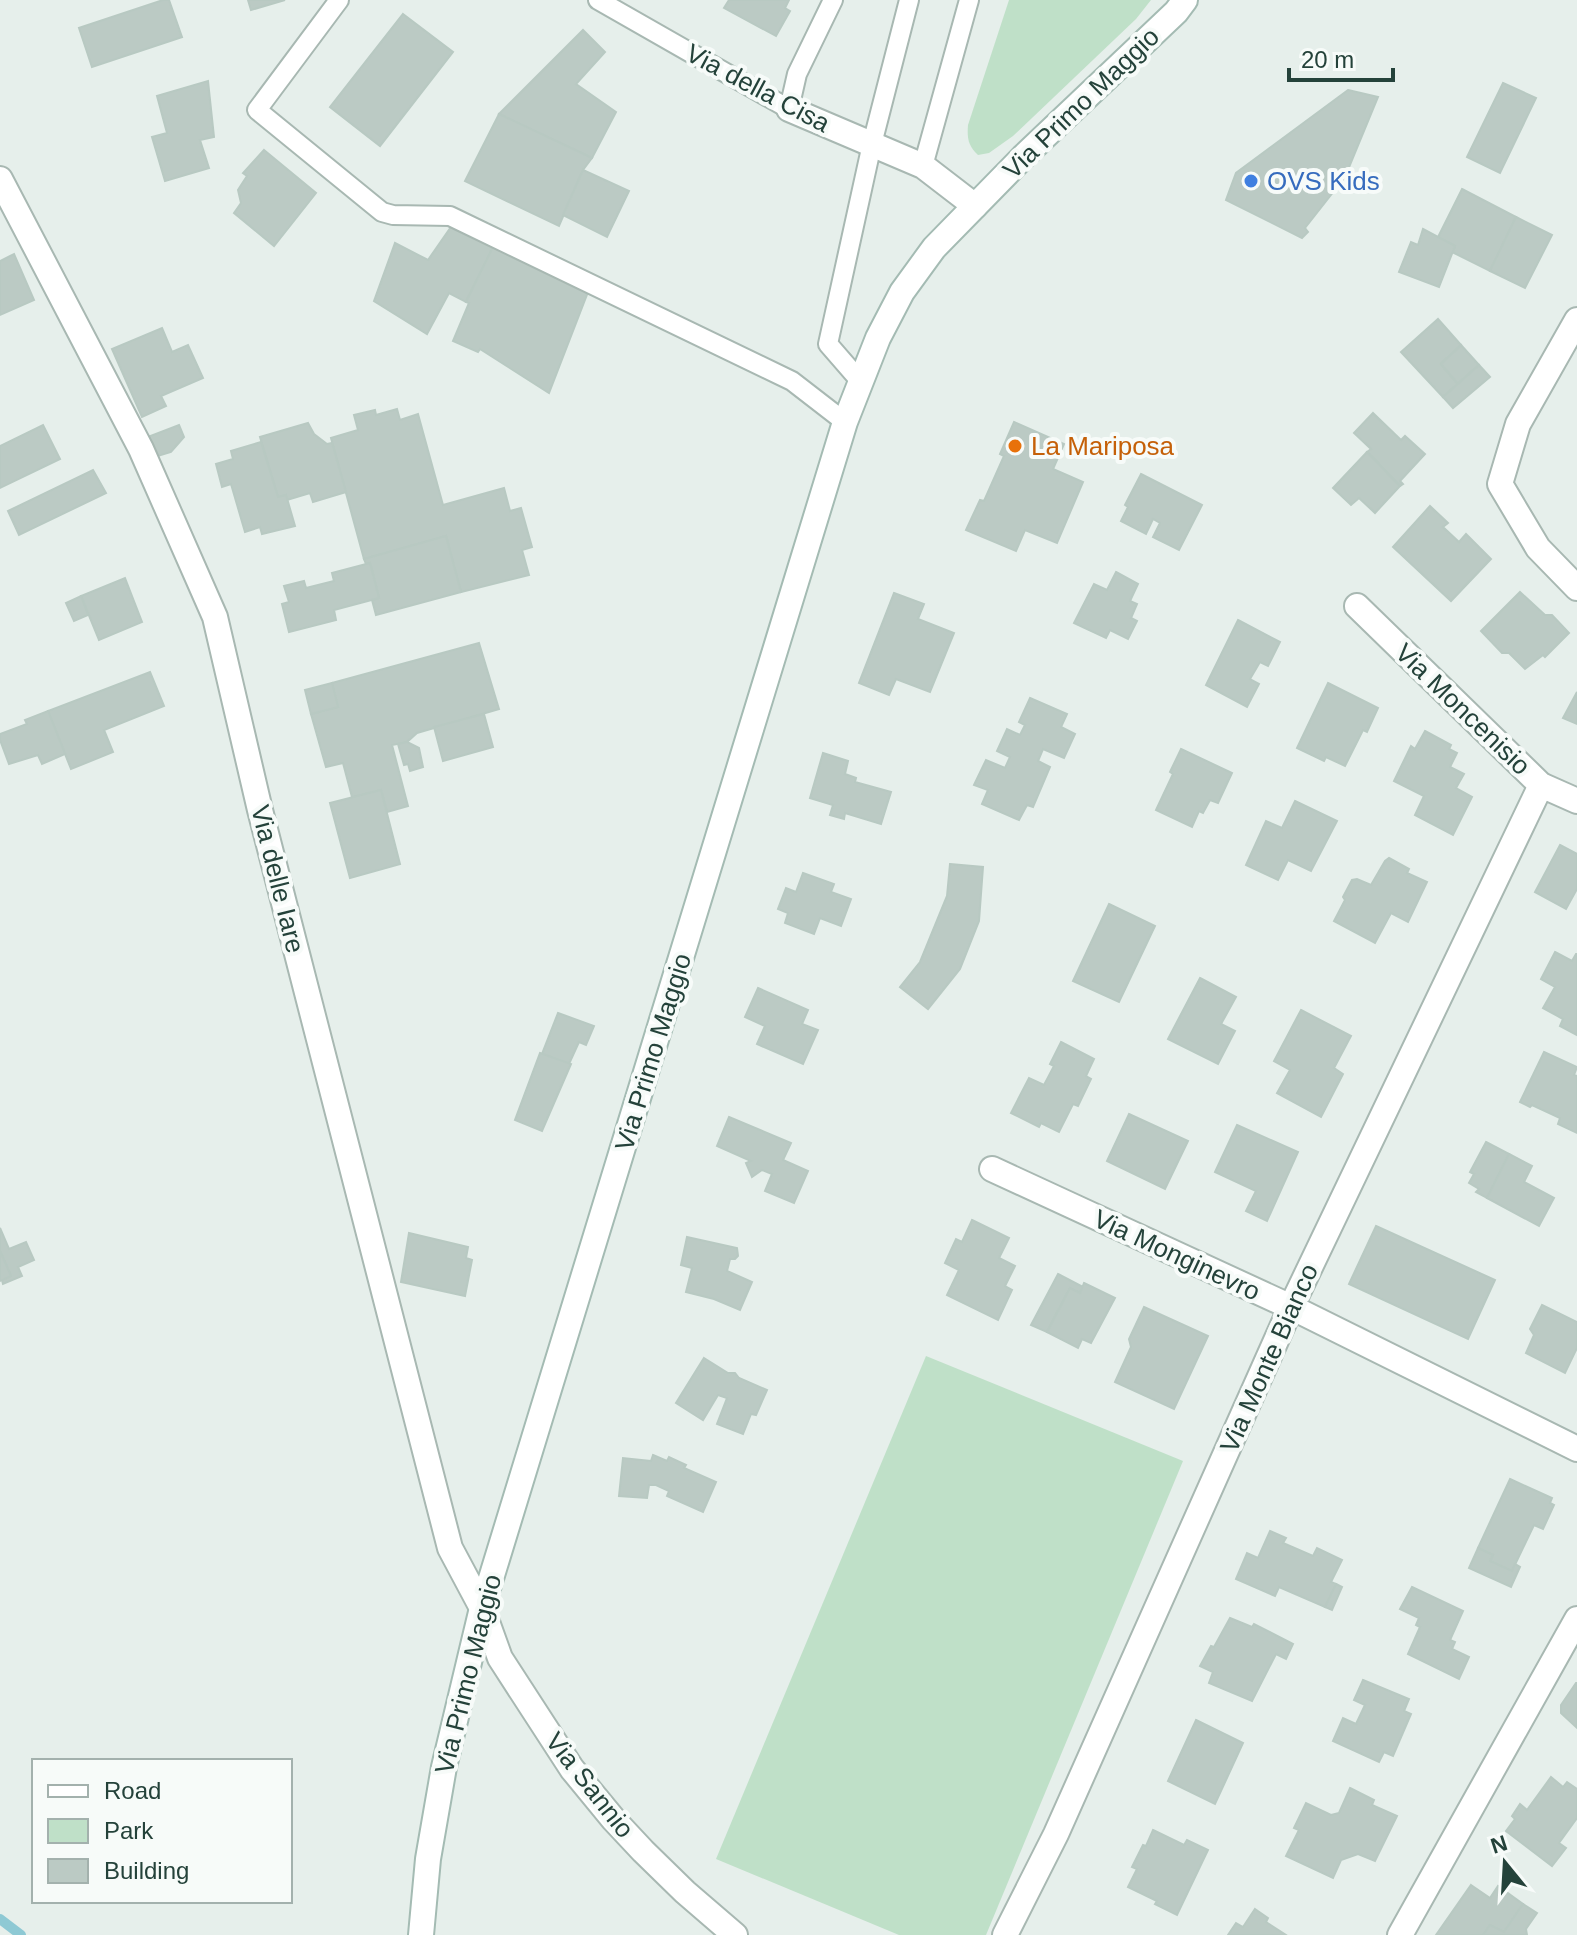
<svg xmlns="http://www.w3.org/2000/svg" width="1577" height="1935" viewBox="0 0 1577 1935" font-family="Helvetica,sans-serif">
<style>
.green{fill:#bfe0c8}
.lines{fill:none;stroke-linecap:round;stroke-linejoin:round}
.stream{stroke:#8ec9d4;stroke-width:10}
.building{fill:#bbcac4;stroke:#b8c9c2;stroke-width:2}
.lane-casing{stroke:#a8b8b2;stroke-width:22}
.street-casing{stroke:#a8b8b2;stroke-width:28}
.secondary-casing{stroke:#a4bbb3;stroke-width:28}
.lane{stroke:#fff;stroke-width:18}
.street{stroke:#fff;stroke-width:24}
.secondary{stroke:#fff;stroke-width:24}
.shop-dot{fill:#3f7fe0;stroke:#f7fbf9;stroke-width:3}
.food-dot{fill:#e8710a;stroke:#f7fbf9;stroke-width:3}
.labels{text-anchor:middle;stroke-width:8;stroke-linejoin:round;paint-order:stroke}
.street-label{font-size:26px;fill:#24423a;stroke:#f7fbf9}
.shop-label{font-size:26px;fill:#366cbe;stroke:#f7fbf9;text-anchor:start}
.food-label{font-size:26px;fill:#c56008;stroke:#f7fbf9;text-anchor:start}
</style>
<rect width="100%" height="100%" fill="#e6efeb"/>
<!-- green -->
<g class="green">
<path d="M1009 0H1151L1136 19 1013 136 989 153 978 155C968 146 967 138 968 125Z"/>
<polygon points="926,1356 1183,1461 986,1935 899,1935 716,1859"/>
</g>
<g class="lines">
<!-- stream -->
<polyline class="stream" points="0,1919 21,1935"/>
</g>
<!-- building -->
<g class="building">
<polygon points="163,0 169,0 182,37 92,67 79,28"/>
<polygon points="248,0 285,0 251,10"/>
<polygon points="729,0 789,0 785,8 790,11 776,36 724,8"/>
<polygon points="403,14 453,52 380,146 330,107"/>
<polygon points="583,30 605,52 576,84 616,112 592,158 499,114"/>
<polygon points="208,81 214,137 200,140 209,168 165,181 152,137 167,133 157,96"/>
<polygon points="1503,83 1536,98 1500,173 1467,157"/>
<polygon points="1348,90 1378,97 1345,177 1305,228 1308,232 1302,238 1226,200 1236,173"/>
<polygon points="499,114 592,158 583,170 559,226 465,181"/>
<polygon points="264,150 316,193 274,246 234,213 241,203 238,190 247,176 243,173"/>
<polygon points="583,170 629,191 607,237 563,215"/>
<polygon points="1462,189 1516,217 1490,271 1452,252 1455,246 1438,237"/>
<polygon points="1516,217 1552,235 1525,288 1490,271"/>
<polygon points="453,224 494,245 466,302 449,293 427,334 374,301 395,243 428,260"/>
<polygon points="1423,229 1455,246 1439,287 1399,272 1411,242 1418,245"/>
<polygon points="494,245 588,292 549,393 480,349 478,352 453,341 469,303 466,302"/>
<polygon points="14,254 34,300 0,315 0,261"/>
<polygon points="1438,319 1461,345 1441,364 1458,384 1443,397 1401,352"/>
<polygon points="162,328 172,352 188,345 203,378 161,396 166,406 142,417 112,349"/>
<polygon points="1461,345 1479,365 1458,384 1441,364"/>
<polygon points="1479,365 1490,377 1453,408 1443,397"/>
<polygon points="397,409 400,420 418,414 443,505 504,488 510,511 521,508 532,547 522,550 529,575 461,592 446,536 364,559 331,438 358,430 354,415 375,410 376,415"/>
<polygon points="1373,413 1401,440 1405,436 1425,454 1400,481 1403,484 1400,486 1367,452 1371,449 1354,433"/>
<polygon points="1014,422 1064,444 1053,469 1083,482 1057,543 1025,530 1016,551 966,530 980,500 984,501 1004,456 1000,454"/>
<polygon points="308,423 314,434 327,444 332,443 346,492 313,502 310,493 287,500 286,495 278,497 260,437"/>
<polygon points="43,425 60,459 0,488 0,446"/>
<polygon points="179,425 184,437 171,452 151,458 145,438"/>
<polygon points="261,442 278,497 286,495 295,526 262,534 260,527 245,532 231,484 222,487 216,464 233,459 231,451"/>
<polygon points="1367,452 1400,486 1375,513 1359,498 1351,505 1333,488"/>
<polygon points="93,470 106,493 19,535 8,511"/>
<polygon points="1141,474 1202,505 1179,550 1153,537 1160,523 1153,519 1146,534 1121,521 1128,507 1125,505"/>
<polygon points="1430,506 1448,523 1443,527 1459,542 1466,534 1491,559 1451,601 1393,547"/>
<polygon points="446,536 461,592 376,615 372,600 379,598 370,563 366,564 364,559"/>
<polygon points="370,563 379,598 334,610 336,620 289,632 282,604 289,602 284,586 304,581 306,588 334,581 332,573"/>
<polygon points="1116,572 1138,584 1130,601 1137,604 1131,618 1137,621 1128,639 1110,630 1106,638 1074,623 1094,584 1107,590"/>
<polygon points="125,578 142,622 99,640 81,596"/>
<polygon points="1520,592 1545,615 1552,615 1569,633 1545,657 1543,655 1525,669 1509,653 1502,653 1481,631"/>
<polygon points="894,593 924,604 918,619 954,633 930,692 896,679 889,695 859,683"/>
<polygon points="81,596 88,615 74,621 66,603"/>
<polygon points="1238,620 1280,642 1268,666 1260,662 1250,679 1259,684 1247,707 1206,685"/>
<polygon points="479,643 499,709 417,733 407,742 392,745 408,806 387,812 381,790 352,797 343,763 326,767 311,714 338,707 332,683"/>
<polygon points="150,672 164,706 104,730 113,752 71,769 48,711"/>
<polygon points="332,683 338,707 311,714 305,690"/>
<polygon points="1328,683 1378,708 1367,732 1363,730 1345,766 1326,757 1324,761 1297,748"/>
<polygon points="1577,692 1577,724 1563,718"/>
<polygon points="1030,698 1067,714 1061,727 1075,734 1064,758 1043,749 1038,761 1050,767 1033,807 1027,805 1019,820 982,804 988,790 974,785 986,760 1005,768 1010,757 997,751 1007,729 1020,735 1025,725 1019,722"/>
<polygon points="48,711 65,754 42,764 38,755 9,764 0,740 0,734 27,724 25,720"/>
<polygon points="484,714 493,747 443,761 434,727"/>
<polygon points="1425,731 1451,745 1449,749 1457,753 1450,767 1464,774 1456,788 1472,797 1453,835 1415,815 1424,796 1394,781 1411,746 1415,749"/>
<polygon points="407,742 419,748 423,767 410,771 408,764 404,765 398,744"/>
<polygon points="1181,749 1232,773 1218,803 1210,800 1203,813 1199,811 1192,827 1156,810 1173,774 1170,772"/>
<polygon points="823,753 848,761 845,774 856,778 855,782 891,792 881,824 845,813 844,819 830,815 833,805 810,798"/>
<polygon points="381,790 400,864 350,878 330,803"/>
<polygon points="1295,801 1337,821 1311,871 1288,860 1278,880 1246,865 1266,821 1282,828"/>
<polygon points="1560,845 1577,854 1577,889 1566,909 1535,892"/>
<polygon points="1389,858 1409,869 1407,873 1427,882 1408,922 1391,913 1375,943 1334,921 1345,900 1343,897 1352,880 1357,879 1371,885 1385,861"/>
<polygon points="950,864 983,867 979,921 960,969 928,1009 900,987 920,962 947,896"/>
<polygon points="803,873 834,884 831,892 851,899 841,926 820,918 814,934 785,923 788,913 778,909 786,888 796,892"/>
<polygon points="1109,904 1155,926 1119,1002 1073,981"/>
<polygon points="1555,952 1572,961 1576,954 1577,954 1577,1035 1560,1026 1563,1019 1543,1008 1555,987 1541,979"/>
<polygon points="1200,978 1236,997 1221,1024 1235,1031 1218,1064 1168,1039"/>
<polygon points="758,988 808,1010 802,1024 818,1030 803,1064 757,1044 765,1026 745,1017"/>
<polygon points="1301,1010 1351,1036 1334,1068 1343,1074 1321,1117 1277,1093 1290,1070 1274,1061"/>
<polygon points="558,1013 594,1026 586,1045 579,1042 569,1064 542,1054"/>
<polygon points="1061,1042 1094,1059 1086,1076 1091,1079 1078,1106 1073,1104 1059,1132 1041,1123 1039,1127 1011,1113 1029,1078 1044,1085 1054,1066 1050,1064"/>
<polygon points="1544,1052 1577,1067 1574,1075 1577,1076 1577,1133 1558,1124 1560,1118 1532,1105 1530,1107 1520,1102"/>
<polygon points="540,1053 571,1064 542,1131 515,1120"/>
<polygon points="1129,1114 1188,1141 1165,1189 1107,1161"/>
<polygon points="729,1117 791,1143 783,1160 808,1171 794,1203 765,1191 772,1174 762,1170 752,1177 746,1163 751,1161 717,1146"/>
<polygon points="1237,1125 1298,1152 1267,1221 1246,1211 1256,1191 1215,1172"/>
<polygon points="1486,1142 1509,1154 1487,1198 1476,1192 1479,1189 1469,1183 1474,1174 1470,1172"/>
<polygon points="1509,1154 1532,1166 1524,1182 1554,1198 1539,1226 1487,1198"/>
<polygon points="972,1220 1009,1238 999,1258 1015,1266 1005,1286 1012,1290 998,1320 947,1295 959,1270 945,1263 956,1239 962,1242"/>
<polygon points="1376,1226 1495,1280 1468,1339 1349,1284"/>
<polygon points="0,1228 9,1249 26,1242 34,1260 18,1267 22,1276 3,1284 2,1280 11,1276 0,1251"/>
<polygon points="409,1233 468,1247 466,1258 472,1260 465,1296 401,1282"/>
<polygon points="687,1237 737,1248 738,1256 735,1259 730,1259 727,1271 752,1282 740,1310 714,1299 686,1292 692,1268 681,1265"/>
<polygon points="0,1251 11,1276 0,1281"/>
<polygon points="1058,1274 1083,1287 1080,1293 1070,1288 1047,1332 1031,1325"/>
<polygon points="1084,1283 1115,1298 1091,1343 1082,1339 1078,1348 1047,1332 1070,1288 1080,1293"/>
<polygon points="1542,1305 1577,1322 1577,1348 1565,1373 1526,1353 1534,1335 1530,1329"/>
<polygon points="1144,1307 1208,1336 1174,1409 1115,1382 1131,1347 1129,1339"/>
<polygon points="704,1358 728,1373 735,1373 739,1378 767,1390 756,1415 751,1414 743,1434 717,1424 727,1398 718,1395 703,1420 676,1403"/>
<polygon points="653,1455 667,1461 669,1457 686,1465 684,1468 716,1482 703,1512 667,1496 669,1491 656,1485 649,1485 647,1498 619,1496 623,1458 651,1461"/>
<polygon points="1510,1479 1552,1498 1550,1503 1554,1505 1543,1529 1534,1525 1512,1571 1490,1561 1493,1555 1478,1548"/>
<polygon points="1270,1531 1286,1538 1283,1543 1313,1556 1317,1548 1342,1560 1331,1582 1336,1584 1325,1607 1279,1587 1275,1596 1236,1579 1247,1553 1258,1558"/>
<polygon points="1478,1548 1493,1555 1490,1561 1512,1571 1515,1564 1520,1567 1511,1587 1469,1568"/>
<polygon points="1336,1584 1342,1587 1332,1610 1325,1607"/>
<polygon points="1412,1587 1463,1611 1450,1640 1455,1642 1452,1649 1469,1657 1459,1679 1408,1654 1420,1627 1416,1625 1419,1618 1400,1609"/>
<polygon points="1230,1618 1252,1627 1254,1624 1293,1644 1286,1659 1276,1654 1252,1701 1209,1683 1213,1672 1200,1666 1211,1646 1214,1647"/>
<polygon points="1363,1680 1409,1699 1404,1711 1411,1714 1393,1756 1384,1752 1379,1762 1333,1741 1343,1718 1356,1724 1365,1705 1354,1700"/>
<polygon points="1576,1683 1577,1683 1577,1728 1561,1713 1561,1705"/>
<polygon points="1196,1720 1243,1743 1215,1804 1168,1781"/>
<polygon points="1551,1777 1563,1787 1567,1782 1577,1789 1577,1818 1559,1843 1566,1848 1552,1866 1506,1831 1515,1819 1512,1816 1520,1804 1527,1810"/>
<polygon points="1350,1788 1374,1800 1372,1805 1397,1816 1375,1861 1358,1854 1341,1860 1333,1878 1286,1856 1299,1830 1294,1828 1306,1803 1331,1815 1339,1813"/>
<polygon points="1153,1830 1184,1845 1187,1840 1208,1850 1177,1915 1155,1904 1157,1901 1128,1887 1137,1869 1132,1867 1143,1845 1146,1846"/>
<polygon points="1471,1885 1490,1898 1498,1886 1523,1904 1504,1932 1490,1925 1483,1935 1436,1935"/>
<polygon points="1523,1904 1537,1913 1526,1929 1527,1935 1483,1935 1490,1925 1504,1932"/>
<polygon points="1255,1909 1268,1918 1266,1922 1286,1935 1228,1935 1236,1923 1243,1927"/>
</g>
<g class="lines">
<defs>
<g id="lane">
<polyline points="339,0 257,110 382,212 393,215 450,216 792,381 845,422"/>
<polyline points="598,0 789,109 797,74 833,0"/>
<polyline points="923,166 969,0"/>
<polyline points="861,382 828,344 872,144 909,0"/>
</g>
<g id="street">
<polyline points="789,109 923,166 975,206"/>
<polyline points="0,179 141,449 215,617 260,810 450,1548 482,1608 500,1658 572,1769 614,1820 643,1851 685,1892 735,1935"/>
<polyline points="1577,320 1518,424 1500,484 1538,548 1577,588"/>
<polyline points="1357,606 1541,785 1577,801"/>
<polyline points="992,1169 1291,1307 1577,1449"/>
<polyline points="1005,1935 1056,1834 1291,1307 1541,785"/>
<polyline points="1400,1935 1577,1619"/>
</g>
<polyline id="secondary" points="421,1935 428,1859 444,1767 482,1608 845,422 878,338 902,292 934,248 1023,157 1176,12 1185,0"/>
</defs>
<!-- lane casing -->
<use href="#lane" class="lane-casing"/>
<!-- street casing -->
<use href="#street" class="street-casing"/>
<!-- secondary casing -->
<use href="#secondary" class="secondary-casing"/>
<!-- lane -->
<use href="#lane" class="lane"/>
<!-- street -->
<use href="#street" class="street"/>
<!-- secondary -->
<use href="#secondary" class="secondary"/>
</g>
<!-- markers -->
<circle class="shop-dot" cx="1251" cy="181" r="8"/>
<circle class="food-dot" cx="1015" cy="446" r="8"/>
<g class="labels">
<!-- street labels -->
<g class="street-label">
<text transform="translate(758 88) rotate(28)" y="9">Via della Cisa</text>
<text transform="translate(1081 103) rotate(-44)" y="9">Via Primo Maggio</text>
<text transform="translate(1463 709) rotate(44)" y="9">Via Moncenisio</text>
<text transform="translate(278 879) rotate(76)" y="9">Via delle Iare</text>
<text transform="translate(653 1052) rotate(-73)" y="9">Via Primo Maggio</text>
<text transform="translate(1177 1255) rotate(25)" y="9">Via Monginevro</text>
<text transform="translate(1269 1358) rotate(-66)" y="9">Via Monte Bianco</text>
<text transform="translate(468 1674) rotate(-76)" y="9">Via Primo Maggio</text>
<text transform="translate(590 1785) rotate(52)" y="9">Via Sannio</text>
</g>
<!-- shop labels -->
<g class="shop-label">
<text x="1267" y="190">OVS Kids</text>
</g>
<!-- food labels -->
<g class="food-label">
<text x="1031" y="455">La Mariposa</text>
</g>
</g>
<!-- legend -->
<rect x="32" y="1759" width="260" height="144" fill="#f7fbf9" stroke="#a3b1ad" stroke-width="2"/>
<rect x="48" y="1785" width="40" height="12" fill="#ffffff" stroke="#a3b1ad" stroke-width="2"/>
<text x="104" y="1799" font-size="24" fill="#24423a">Road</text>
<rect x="48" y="1819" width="40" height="24" fill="#bfe0c8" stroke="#a3b1ad" stroke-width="2"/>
<text x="104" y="1839" font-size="24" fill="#24423a">Park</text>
<rect x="48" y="1859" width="40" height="24" fill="#bbcac4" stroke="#a3b1ad" stroke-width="2"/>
<text x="104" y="1879" font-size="24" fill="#24423a">Building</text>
<!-- north arrow -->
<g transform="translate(1505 1863) rotate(342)" stroke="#f7fbf9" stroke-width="6" paint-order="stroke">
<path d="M0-6L14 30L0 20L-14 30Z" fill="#24423a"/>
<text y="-12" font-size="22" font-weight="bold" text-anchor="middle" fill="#24423a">N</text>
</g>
<!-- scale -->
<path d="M1289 68v12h104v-12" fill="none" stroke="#24423a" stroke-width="4"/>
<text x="1301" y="68" font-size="24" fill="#24423a" stroke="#f7fbf9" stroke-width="6" paint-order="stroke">20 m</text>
</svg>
